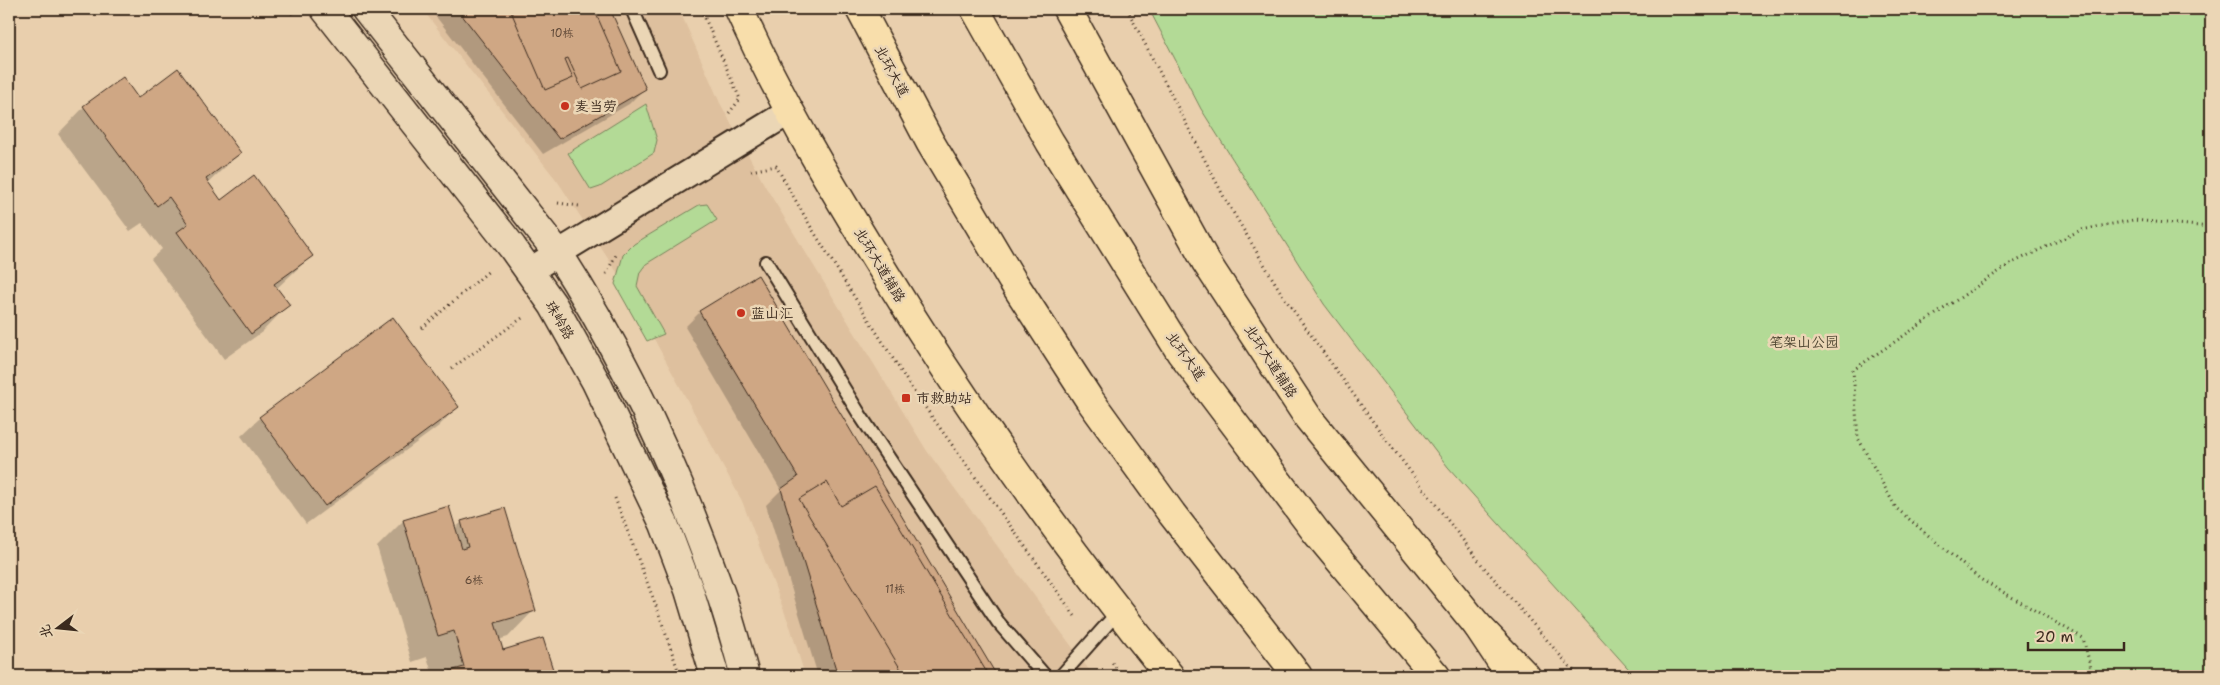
<svg xmlns="http://www.w3.org/2000/svg" width="2220" height="685" viewBox="0 0 2220 685" font-family="'Shantell Sans','LXGW WenKai TC',sans-serif">
<style>
.built{fill:#dec09e}
.green{fill:#b3da96;stroke:#77825a}
.shadow{fill:#0003}
.building{fill:#cfa784;stroke:#3b2a1e}
.lines{fill:none;stroke-linecap:round;stroke-linejoin:round}
.service-casing{stroke:#3b2a1e;stroke-width:16}
.minor-casing{stroke:#3b2a1e;stroke-width:29}
.tertiary-casing{stroke:#3b2a1e;stroke-width:31}
.primary-casing{stroke:#3b2a1e;stroke-width:31}
.trunk-casing{stroke:#3b2a1e;stroke-width:31}
.path{stroke:#3b2a1e;stroke-width:3;stroke-dasharray:1 4;stroke-linecap:butt}
.service{stroke:#ebd6b5;stroke-width:12}
.minor{stroke:#ebd6b5;stroke-width:25}
.tertiary{stroke:#ebd6b5;stroke-width:28}
.primary{stroke:#f8deab;stroke-width:28}
.trunk{stroke:#f8deab;stroke-width:28}
.poi-dot{fill:#c8321e;stroke:#ebd6b5;stroke-width:2}
.labels{text-anchor:middle;stroke-width:5;stroke-linejoin:round;paint-order:stroke}
.number-label{font-size:11px;fill:#604938}
.street-label{font-size:14px;fill:#3b2a1e;stroke:#ebd6b5}
.poi-label{font-size:14px;fill:#3b2a1e;stroke:#ebd6b5;text-anchor:start}
.park-label{font-size:14px;fill:#4d4430;stroke:#ebd6b5}
</style>
<rect width="100%" height="100%" fill="#e9cfad"/>
<filter id="ink" filterUnits="userSpaceOnUse"><feTurbulence type="fractalNoise" baseFrequency=".02" numOctaves="2"/><feDisplacementMap in="SourceGraphic" scale="10" xChannelSelector="R" yChannelSelector="G"/><feConvolveMatrix kernelMatrix="1 2 1 2 8 2 1 2 1" color-interpolation-filters="sRGB"/></filter>
<g filter="url(#ink)">
<!-- built -->
<polygon class="built" points="422,9 679,9 720,103 765,186 927,451 1090,671 1085,676 805,676 791,629 742,501 622,280 558,182"/>
<!-- green -->
<g class="green">
<polygon points="1149,9 2211,9 2211,676 1635,676 1448,467 1324,304 1201,109"/>
<polygon points="646,104 657,140 654,153 600,187 591,190 568,153"/>
<polygon points="707,204 717,220 646,264 640,272 637,286 664,334 647,341 615,284 623,255 634,244 699,205"/>
</g>
<!-- shadow -->
<g class="shadow">
<polygon points="430,9 609,9 644,89 629,104 543,154"/>
<polygon points="138,100 240,153 207,184 220,202 311,256 276,289 288,305 262,332 224,359 151,259 162,249 142,223 130,231 58,134 84,107"/>
<polygon points="757,276 995,676 818,676 766,505 781,490 685,327 700,312"/>
<polygon points="457,407 439,426 306,524 241,436 260,418"/>
<polygon points="504,510 534,610 508,637 498,640 502,652 542,639 554,676 433,676 427,657 412,662 377,547 403,521 454,529 461,523"/>
</g>
<!-- building -->
<g class="building">
<polygon points="457,9 610,9 646,89 559,139"/>
<polygon points="510,9 594,9 621,71 582,89 568,58 565,59 573,78 545,90"/>
<polygon points="178,68 241,153 206,179 221,200 254,175 313,256 274,284 290,305 251,334 177,232 188,224 169,197 157,206 83,106 123,77 138,98"/>
<polygon points="758,275 997,676 838,676 781,489 798,477 699,311"/>
<polygon points="393,317 459,407 325,506 259,417"/>
<polygon points="827,482 841,506 875,486 989,676 897,676 903,673 799,499"/>
<polygon points="449,506 462,549 468,547 461,521 505,508 536,611 495,623 503,650 543,638 555,676 452,676 450,671 464,667 454,631 438,636 403,520"/>
</g>
<g class="lines">
<defs>
<g id="service">
<polyline points="632,9 659,70"/>
<polyline points="766,262 860,415 998,622 1045,676"/>
<polyline points="1061,676 1118,612"/>
</g>
<polyline id="minor" points="529,271 789,112"/>
<g id="tertiary">
<polyline points="325,9 512,247 553,305 596,382 664,524 689,590 715,676"/>
<path d="M366 9 558 253C626 358 679 475 720 592 730 620 737 648 745 676"/>
</g>
<g id="primary">
<path d="M739 9C777 94 824 174 873 254 962 401 1062 543 1170 676"/>
<polyline points="1067,9 1206,262 1309,419 1477,625 1526,676"/>
</g>
<g id="trunk">
<polyline points="860,9 930,142 1012,280 1089,399 1172,514 1298,676"/>
<polyline points="975,9 1050,142 1181,353 1316,532 1436,676"/>
<polyline points="1477,625 1511,676"/>
</g>
</defs>
<!-- service casing -->
<use href="#service" class="service-casing"/>
<!-- minor casing -->
<use href="#minor" class="minor-casing"/>
<!-- tertiary casing -->
<use href="#tertiary" class="tertiary-casing"/>
<!-- primary casing -->
<use href="#primary" class="primary-casing"/>
<!-- trunk casing -->
<use href="#trunk" class="trunk-casing"/>
<!-- path -->
<g class="path">
<polyline points="289,9 295,17"/>
<polyline points="701,9 740,99 729,113"/>
<polyline points="1127,9 1224,197 1283,296 1384,437 1482,565 1578,676"/>
<polyline points="751,171 776,166 812,229 912,389 1075,616"/>
<polyline points="558,203 579,206"/>
<polyline points="606,274 617,253"/>
<polyline points="422,328 490,270"/>
<polyline points="452,368 525,316"/>
<polyline points="615,498 658,611 680,676"/>
<polyline points="1112,663 1123,676"/>
<polyline points="2093,676 2083,638 1980,579 1896,508 1858,438 1853,370 2010,264 2081,230 2133,220 2211,227"/>
</g>
<!-- service -->
<use href="#service" class="service"/>
<!-- minor -->
<use href="#minor" class="minor"/>
<!-- tertiary -->
<use href="#tertiary" class="tertiary"/>
<!-- primary -->
<use href="#primary" class="primary"/>
<!-- trunk -->
<use href="#trunk" class="trunk"/>
</g>
</g>
<!-- markers -->
<g class="poi-dot">
<circle cx="565" cy="106" r="5"/>
<circle cx="741" cy="313" r="5"/>
<rect x="901" y="393" width="10" height="10" rx="2.5"/>
</g>
<g class="labels">
<!-- number labels -->
<g class="number-label">
<text x="562" y="37">10栋</text>
<text x="474" y="584">6栋</text>
<text x="895" y="593">11栋</text>
</g>
<!-- street labels -->
<g class="street-label">
<text transform="translate(892 71) rotate(62)" y="5">北环大道</text>
<text transform="translate(880 265) rotate(59)" y="5">北环大道辅路</text>
<text transform="translate(560 320) rotate(60)" y="5">珠岭路</text>
<text transform="translate(1186 356) rotate(55)" y="5">北环大道</text>
<text transform="translate(1271 361) rotate(57)" y="5">北环大道辅路</text>
</g>
<!-- poi labels -->
<g class="poi-label">
<text x="575" y="111">麦当劳</text>
<text x="751" y="318">蓝山汇</text>
<text x="916" y="403">市救助站</text>
</g>
<!-- park labels -->
<g class="park-label">
<text x="1804" y="347">笔架山公园</text>
</g>
</g>
<!-- margin -->
<rect width="2220" height="685" fill="none" stroke="#ebd6b5" stroke-width="30"/>
<rect x="15" y="15" width="2190" height="655" fill="none" stroke="#3b2a1e" stroke-width="2" filter="url(#ink)"/>
<!-- north arrow -->
<g transform="translate(58 628) rotate(254)" stroke="#ebd6b5" stroke-width="4" paint-order="stroke">
<path d="M0-4L9 19L0 12L-9 19Z" fill="#3b2a1e"/>
<text y="-8" font-size="14" font-weight="bold" text-anchor="middle" fill="#3b2a1e">北</text>
</g>
<!-- scale -->
<path d="M2028 642v8h96v-8" fill="none" stroke="#3b2a1e" stroke-width="2.5"/>
<text x="2035" y="642" font-size="15" fill="#3b2a1e" stroke="#ebd6b5" stroke-width="4" paint-order="stroke">20 m</text>
</svg>
